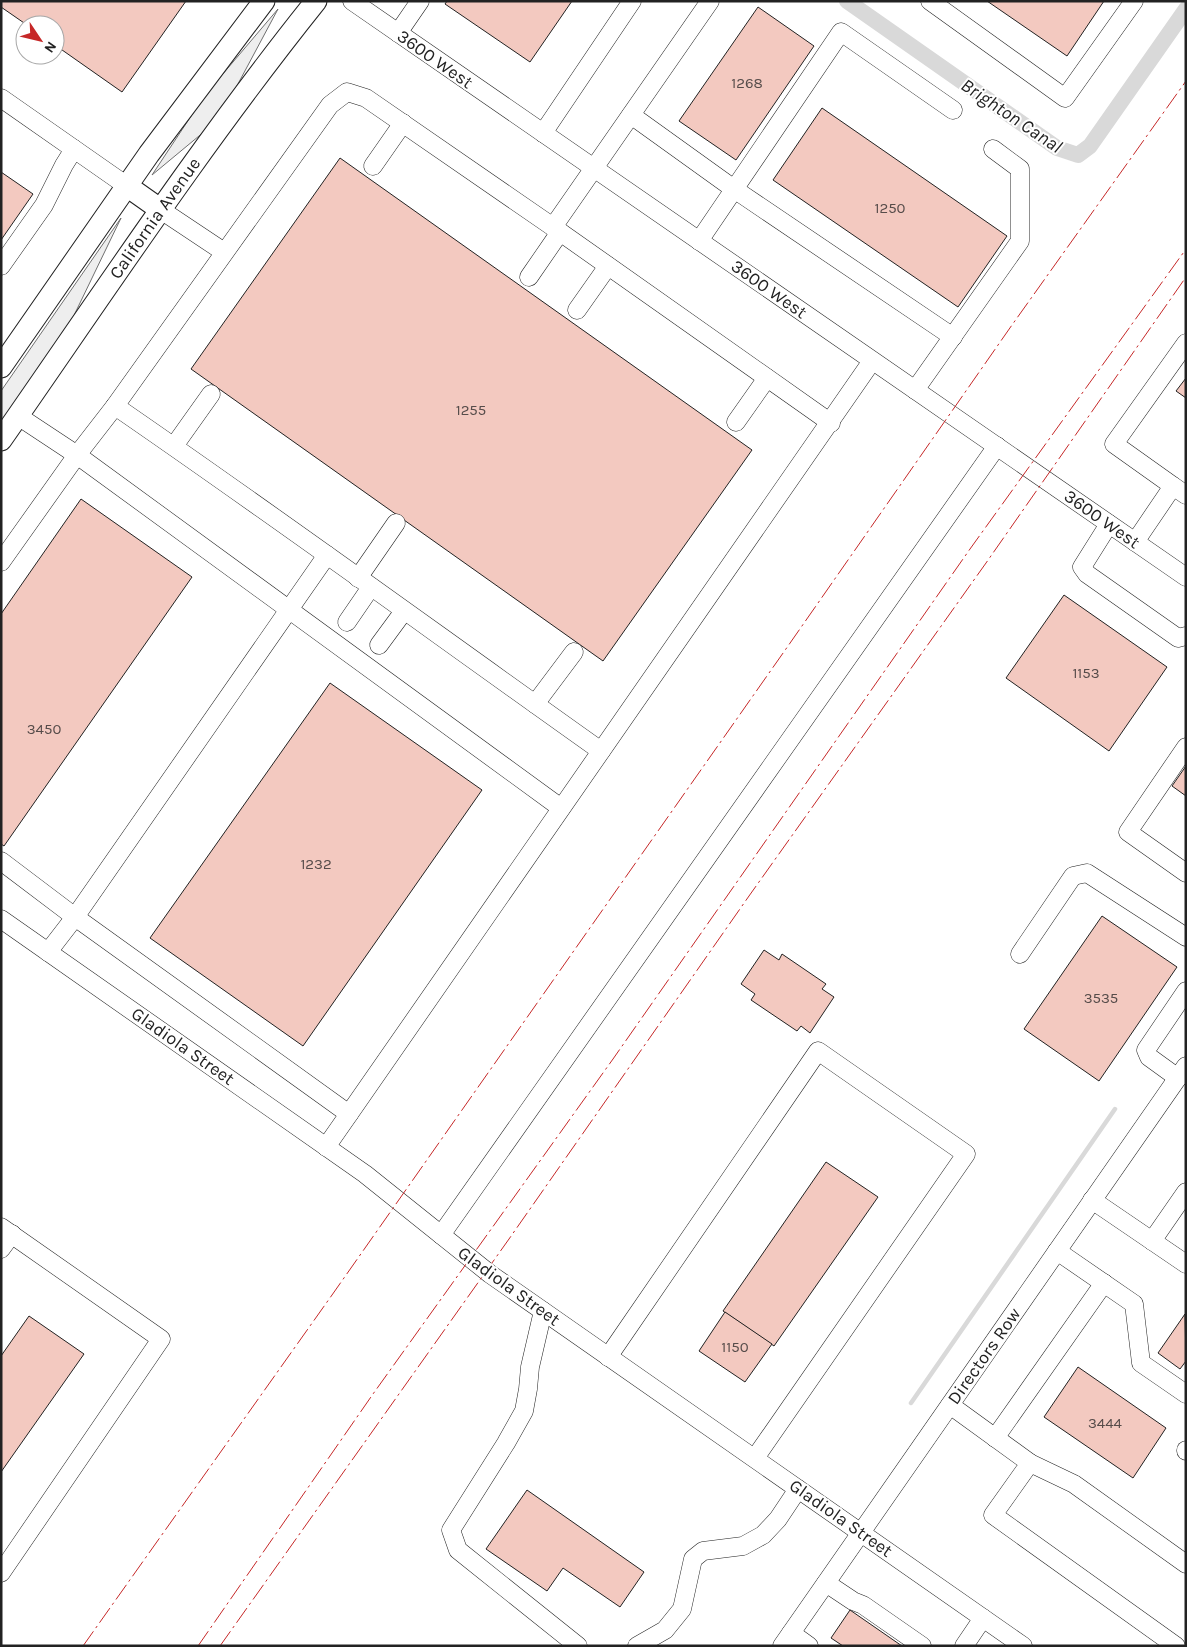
<svg xmlns="http://www.w3.org/2000/svg" width="1187" height="1647" viewBox="0 0 1187 1647" font-family="Karla,sans-serif">
<style>
.green{fill:#eee;stroke:#6f6f6f}
.lines{fill:none;stroke-linecap:round;stroke-linejoin:round}
.stream{stroke:#d9d9d9;stroke-width:4.5}
.canal{stroke:#d9d9d9;stroke-width:16}
.building{fill:#f3c9c0;stroke:#222}
.minor-casing{stroke:#222;stroke-width:19}
.major-casing{stroke:#222;stroke-width:23}
.minor{stroke:#fff;stroke-width:18}
.major{stroke:#fff;stroke-width:21}
.power{stroke:#c62828;stroke-width:1;stroke-dasharray:18 4 2.5 4;stroke-linecap:butt}
.labels{text-anchor:middle;stroke-width:4;stroke-linejoin:round;paint-order:stroke}
.number-label{font-size:15px;fill:#564c4a}
.street-label{font-size:18px;fill:#222;stroke:#fff}
.water-label{font-size:19px;font-style:italic;fill:#222;stroke:#fff}
</style>
<rect width="100%" height="100%" fill="#fff"/>
<!-- green -->
<g class="green">
<polygon points="278,9 231,97 205,131 152,175 205,95"/>
<polygon points="121,218 65,334 1,423 1,391"/>
</g>
<g class="lines">
<!-- stream -->
<polyline class="stream" points="911,1403 1115,1109"/>
<!-- canal -->
<polyline class="canal" points="847,1 1057,148 1078,155 1090,146 1186,9"/>
</g>
<!-- building -->
<g class="building">
<polygon points="1,1 186,1 122,92 55,45 55,25 27,25 1,7"/>
<polygon points="447,1 572,1 530,62 445,4"/>
<polygon points="987,1 1104,1 1067,56"/>
<polygon points="758,7 814,46 736,160 679,121"/>
<polygon points="822,108 1007,236 958,307 773,180"/>
<polygon points="340,158 752,450 603,661 191,369"/>
<polygon points="1,172 33,194 1,240"/>
<polygon points="1186,378 1186,398 1176,391"/>
<polygon points="81,499 192,577 4,846 1,844 1,614"/>
<polygon points="1064,595 1167,667 1109,751 1006,678"/>
<polygon points="330,683 482,790 303,1046 150,938"/>
<polygon points="1186,766 1186,796 1172,786"/>
<polygon points="1102,916 1177,967 1099,1081 1024,1029"/>
<polygon points="764,950 779,960 782,954 826,984 822,989 834,997 810,1033 801,1026 797,1031 751,1000 755,994 741,984"/>
<polygon points="826,1162 878,1197 774,1346 723,1311"/>
<polygon points="725,1312 772,1344 745,1382 699,1351"/>
<polygon points="1185,1314 1186,1361 1180,1369 1158,1353"/>
<polygon points="29,1316 84,1354 1,1472 1,1356"/>
<polygon points="1078,1367 1166,1428 1133,1478 1044,1417"/>
<polygon points="527,1490 644,1572 620,1607 563,1568 547,1591 486,1549"/>
<polygon points="850,1610 902,1646 843,1646 831,1638"/>
</g>
<g class="lines">
<defs>
<g id="minor">
<polyline points="352,1 1186,577"/>
<polyline points="710,1 553,227 831,423"/>
<polyline points="930,1 1065,98 1134,1"/>
<polyline points="398,33 420,1"/>
<polyline points="1,98 74,149"/>
<polyline points="631,115 734,189 953,337"/>
<polyline points="543,133 632,1"/>
<polyline points="373,166 403,123"/>
<polyline points="161,210 224,252"/>
<polyline points="553,227 366,98 347,92 330,105 115,406 77,455 561,808"/>
<polyline points="699,241 841,32 953,110"/>
<polyline points="1,266 44,205 64,165 74,149 127,186"/>
<polyline points="529,277 560,232"/>
<polyline points="577,310 608,266"/>
<polyline points="915,390 1020,241 1020,169 993,149"/>
<path d="M115 406C278 518 439 636 601 751"/>
<polyline points="736,422 767,378"/>
<polyline points="174,446 211,394"/>
<polyline points="1173,486 1114,444 1186,343"/>
<polyline points="1109,524 1082,567 1087,574 1178,638 1186,636"/>
<polyline points="1135,542 1173,486 1186,495"/>
<polyline points="1,562 77,455 18,416"/>
<polyline points="358,578 396,523"/>
<polyline points="347,622 371,587"/>
<polyline points="379,645 404,611"/>
<polyline points="535,704 574,652"/>
<polyline points="1186,747 1128,832 1186,873"/>
<polyline points="1,861 75,917 349,1114 326,1147"/>
<polyline points="1,919 365,1174 490,1274 1023,1646"/>
<polyline points="48,952 75,917 327,555"/>
<polyline points="1020,954 1073,876 1087,873 1186,937"/>
<polyline points="1178,1078 1149,1057 1146,1050 1186,991"/>
<polyline points="349,1114 872,361"/>
<polyline points="1092,1200 1186,1264"/>
<polyline points="1,1227 161,1339 1,1573"/>
<polyline points="441,1235 997,446"/>
<polyline points="1152,1241 1186,1192"/>
<polyline points="1,1249 12,1234"/>
<polyline points="1057,1251 1134,1304 1141,1363 1186,1394"/>
<polyline points="543,1311 530,1367 528,1389 524,1411 506,1443 451,1530 458,1550 578,1646"/>
<polyline points="608,1357 818,1051 966,1154 755,1458"/>
<polyline points="950,1405 1030,1463 993,1515 1176,1646"/>
<polyline points="995,1438 1104,1283"/>
<polyline points="1186,1450 1186,1451"/>
<polyline points="1030,1463 1074,1484 1186,1564"/>
<polyline points="826,1583 853,1601 863,1605 922,1646"/>
<polyline points="791,1633 809,1646"/>
<polyline points="637,1646 665,1630 682,1609 693,1559 703,1551 743,1546 763,1535 778,1519 798,1489"/>
<polyline points="782,1646 1186,1066"/>
<polyline points="964,1646 983,1618"/>
</g>
<g id="major">
<polyline points="127,186 161,210"/>
<polyline points="1,367 149,154 264,1"/>
<path id="s1" d="M1 440C104 292 203 142 316 1"/>
</g>
</defs>
<!-- minor casing -->
<use href="#minor" class="minor-casing"/>
<!-- major casing -->
<use href="#major" class="major-casing"/>
<!-- minor -->
<use href="#minor" class="minor"/>
<!-- major -->
<use href="#major" class="major"/>
<!-- power -->
<g class="power">
<polyline points="83,1646 332,1295 788,646 1012,325 1186,81"/>
<polyline points="198,1646 373,1394 613,1059 970,549 1186,249"/>
<polyline points="220,1646 509,1239 749,896 986,563 1186,277"/>
</g>
</g>
<g class="labels">
<!-- number labels -->
<g class="number-label">
<text x="747" y="88">1268</text>
<text x="890" y="213">1250</text>
<text x="471" y="415">1255</text>
<text x="1086" y="678">1153</text>
<text x="44" y="734">3450</text>
<text x="316" y="869">1232</text>
<text x="1101" y="1003">3535</text>
<text x="735" y="1352">1150</text>
<text x="1105" y="1428">3444</text>
</g>
<!-- street labels -->
<g class="street-label">
<text transform="translate(435 59) rotate(35)" y="6">3600 West</text>
<text dy="6" stroke="none"><textPath href="#s1" startOffset="270">California Avenue</textPath></text>
<text transform="translate(769 289) rotate(35)" y="6">3600 West</text>
<text transform="translate(1102 519) rotate(35)" y="6">3600 West</text>
<text transform="translate(183 1046) rotate(35)" y="6">Gladiola Street</text>
<text transform="translate(509 1286) rotate(36)" y="6">Gladiola Street</text>
<text transform="translate(984 1356) rotate(-55)" y="6">Directors Row</text>
<text transform="translate(841 1518) rotate(35)" y="6">Gladiola Street</text>
</g>
<!-- water labels -->
<g class="water-label">
<text transform="translate(1012 115) rotate(34)" y="7">Brighton Canal</text>
</g>
</g>
<!-- border -->
<rect width="1187" height="1647" fill="none" stroke="#222222" stroke-width="5"/>
<!-- north arrow -->
<g transform="translate(40 40) rotate(125)"><circle r="24" fill="#ffffff" stroke="#a7a7a7"/>
<path d="M0-4L9 19L0 12L-9 19Z" fill="#c62828"/>
<text y="-8" font-size="14" font-weight="bold" text-anchor="middle" fill="#222222">N</text>
</g>
</svg>
